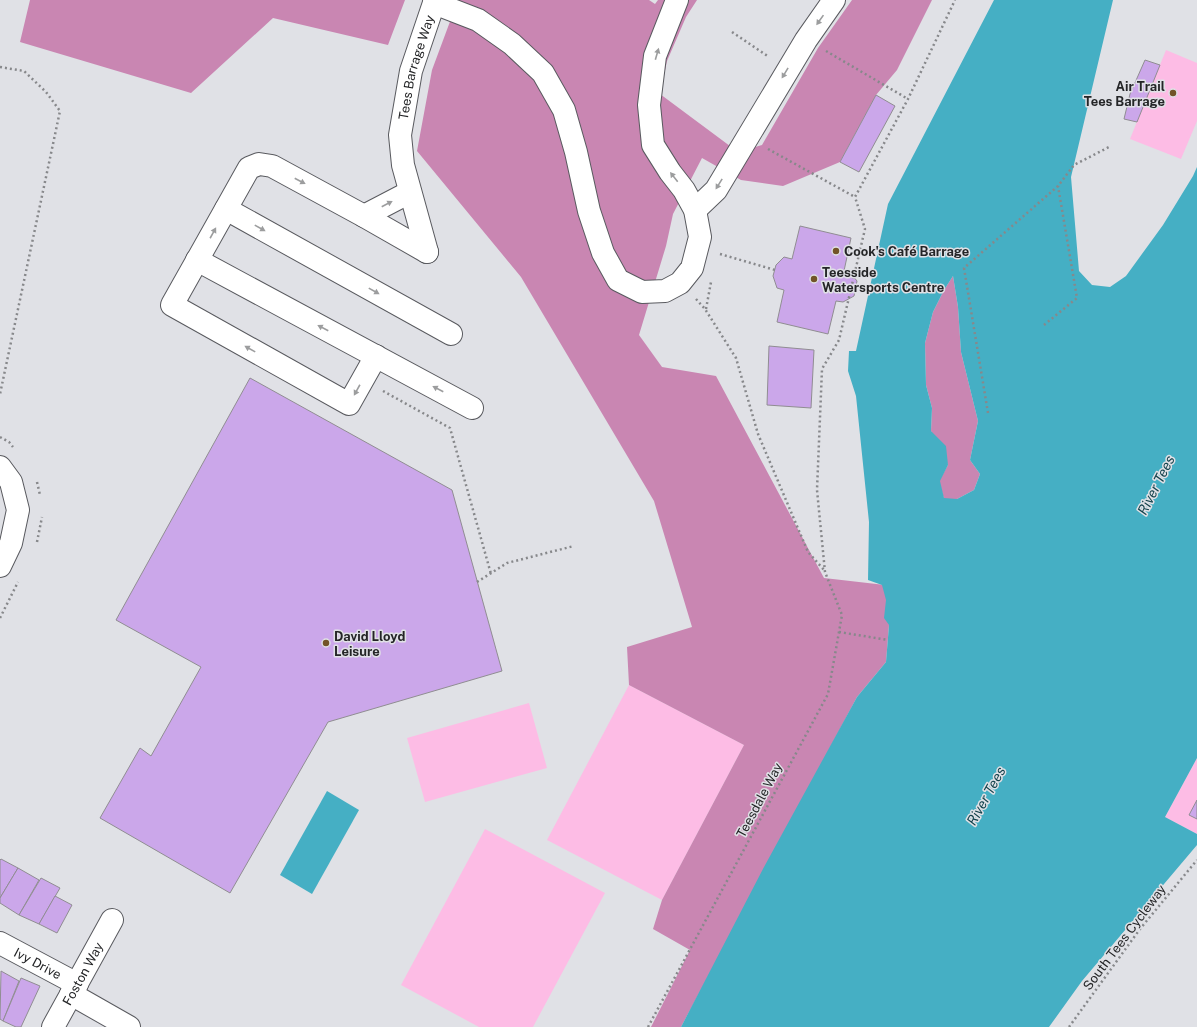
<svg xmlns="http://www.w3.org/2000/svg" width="1197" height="1027" viewBox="0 0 1197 1027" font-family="'Public Sans',sans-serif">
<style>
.green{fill:#fdbce5}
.forest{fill:#c986b2}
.water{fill:#45afc4;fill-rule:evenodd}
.building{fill:#cba7ea;stroke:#908d92}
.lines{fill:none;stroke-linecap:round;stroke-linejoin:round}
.minor-casing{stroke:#595a5f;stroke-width:24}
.path{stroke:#87888b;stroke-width:2.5;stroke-dasharray:2 3;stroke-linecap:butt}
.minor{stroke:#fff;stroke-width:22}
.oneway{fill:#9c9d9e}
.poi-dot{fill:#725428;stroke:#e0e1e6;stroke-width:1.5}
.labels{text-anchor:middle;stroke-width:3;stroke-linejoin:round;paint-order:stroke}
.street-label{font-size:13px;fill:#242527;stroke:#e0e1e6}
.poi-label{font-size:13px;font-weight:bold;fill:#242527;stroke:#e0e1e6;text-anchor:start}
.water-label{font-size:14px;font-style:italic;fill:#14434d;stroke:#e0e1e6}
</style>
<rect width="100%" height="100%" fill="#e0e1e6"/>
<!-- green -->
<g class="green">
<polygon points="1166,50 1197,63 1197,121 1181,159 1130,139"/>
<polygon points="629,685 744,745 662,900 547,840"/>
<polygon points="529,703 547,768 425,802 407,738"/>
<polygon points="1197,758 1197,834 1165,817"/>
<polygon points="485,829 605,893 533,1027 479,1027 401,985"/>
</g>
<!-- forest -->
<g class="forest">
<polygon points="30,0 405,0 388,45 273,18 191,93 20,42"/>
<polygon points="458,0 649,0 655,4 658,0 697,0 686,17 667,61 660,94 738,152 762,145 818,48 852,0 932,0 897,70 876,95 840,162 783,186 741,180 702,158 673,214 666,246 639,335 662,367 716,376 824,578 885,585 889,625 886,662 857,697 681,1027 651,1027 690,950 653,929 662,900 744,745 629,685 627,647 692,627 654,501 521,277 417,151 432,70"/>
<polygon points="953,276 958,307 961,352 978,421 970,460 980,474 974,490 957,499 944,499 939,481 948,465 931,431 932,408 926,385 925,343 933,312 944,290"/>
</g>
<!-- water -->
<g class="water">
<path d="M994 0H1113L1071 177 1079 271 1092 285 1110 287 1126 276 1163 225 1193 176 1197 167V758L1165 817 1197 834V845L1082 981 1049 1027H681L764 867 857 697 886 662 889 625 884 618 886 600 882 585 868 580 869 522 856 396 848 371 849 351H856L888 204ZM953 276 958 307 961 352 978 421 970 460 980 474 974 490 957 499 944 498 940 481 948 465 946 446 931 431 932 408 926 385 925 343 933 312 944 290Z"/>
<polygon points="327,791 359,810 312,894 280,875"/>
</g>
<!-- building -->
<g class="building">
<polygon points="1145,60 1160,65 1137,122 1124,119 1130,94"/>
<polygon points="876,95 895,106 859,172 840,162"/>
<polygon points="800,226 851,238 844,271 850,272 857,281 854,296 843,302 836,301 828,334 777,322 784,290 777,288 773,276 776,265 784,257 792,259"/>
<polygon points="769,346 814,350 811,408 767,405"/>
<polygon points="250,378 452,490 502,671 328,722 230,893 100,818 140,748 151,756 201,667 116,620"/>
<polygon points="1197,800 1197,819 1189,815"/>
<polygon points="1,859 18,868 0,898 0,860"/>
<polygon points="18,868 39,880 19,915 0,903 0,898"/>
<polygon points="41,878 60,888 39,924 19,915"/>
<polygon points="55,896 72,905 57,933 39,924"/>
<polygon points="1,971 19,981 3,1021 0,1019"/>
<polygon points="21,978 40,986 21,1027 16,1027 3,1021"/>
</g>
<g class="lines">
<defs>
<g id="minor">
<polyline points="434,3 478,20 512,44 543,73 564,110 576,152 589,211 603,253 618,280 642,292 665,291 680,283 692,268 700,237 695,210 684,190 670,172 653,145 649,105 655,56 677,0"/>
<polyline points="226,209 451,334"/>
<polyline points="695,210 716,190 806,40 834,0"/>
<polyline points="364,216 410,192"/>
<path id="s1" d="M427 252 403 165 400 135 411 71 435 0"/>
<polyline points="197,260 472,408"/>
<polyline points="376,356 349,404 172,305 249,168 259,164 272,166 364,216 427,252"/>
<polyline points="0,467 11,482 18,510 11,543 0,566"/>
<path id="s2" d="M0 943 77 984"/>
<polyline points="71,994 129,1027"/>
<path id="s3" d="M53 1027 112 920"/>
</g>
</defs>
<!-- minor casing -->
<use href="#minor" class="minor-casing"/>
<!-- path -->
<g class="path">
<polyline points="732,32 769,57"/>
<polyline points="826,51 908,99"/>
<polyline points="0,67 24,71 46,92 60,111 0,394"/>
<polyline points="768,149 855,197"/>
<polyline points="720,254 775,270"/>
<polyline points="696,299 705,309 736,358 758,434 808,552 825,571"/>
<polyline points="706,309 711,282"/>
<polyline points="1044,325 1077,298 1058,186"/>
<polyline points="383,391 450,428 491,574"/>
<polyline points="988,413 964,268 1058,186 1074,165 1111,146"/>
<polyline points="0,437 9,442 13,447"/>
<polyline points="37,482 40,495"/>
<polyline points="37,542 42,517"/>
<polyline points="477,582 507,563 574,546"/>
<polyline points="0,618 18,582"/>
<polyline points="839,632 888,640"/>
<polyline points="648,1027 828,694 842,615 825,572 817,490 822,369 839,340 865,229 855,197 908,99 955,0"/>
<polyline points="1069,1027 1140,929 1197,860"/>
</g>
<!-- minor -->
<use href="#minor" class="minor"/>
</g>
<!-- one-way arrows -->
<defs><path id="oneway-solid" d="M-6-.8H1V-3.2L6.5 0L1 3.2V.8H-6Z"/></defs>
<g class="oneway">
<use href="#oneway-solid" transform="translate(820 20) rotate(125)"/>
<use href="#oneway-solid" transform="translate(657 54) rotate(-74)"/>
<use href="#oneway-solid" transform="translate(785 73) rotate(121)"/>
<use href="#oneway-solid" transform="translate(674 177) rotate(-128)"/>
<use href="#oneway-solid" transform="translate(300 181) rotate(28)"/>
<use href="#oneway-solid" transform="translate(719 184) rotate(122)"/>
<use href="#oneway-solid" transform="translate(387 204) rotate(-28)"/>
<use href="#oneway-solid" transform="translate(260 228) rotate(29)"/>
<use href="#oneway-solid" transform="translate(213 233) rotate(-61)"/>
<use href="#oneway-solid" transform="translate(374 291) rotate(29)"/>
<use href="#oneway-solid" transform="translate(323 328) rotate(-152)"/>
<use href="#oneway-solid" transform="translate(250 349) rotate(-151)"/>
<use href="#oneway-solid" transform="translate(438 389) rotate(-152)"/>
<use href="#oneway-solid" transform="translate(357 390) rotate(119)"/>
</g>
<!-- markers -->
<g class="poi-dot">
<circle cx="1173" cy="93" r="4"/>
<circle cx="836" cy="251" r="4"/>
<circle cx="814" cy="279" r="4"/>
<circle cx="326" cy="643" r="4"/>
</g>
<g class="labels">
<!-- street labels -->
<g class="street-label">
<text dy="5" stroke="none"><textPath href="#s1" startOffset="190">Tees Barrage Way</textPath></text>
<text transform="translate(759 800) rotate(-62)" y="5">Teesdale Way</text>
<text transform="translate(1124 937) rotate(-53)" y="5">South Tees Cycleway</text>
<text dy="5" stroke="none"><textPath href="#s2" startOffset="43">Ivy Drive</textPath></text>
<text dy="5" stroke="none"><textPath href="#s3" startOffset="61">Foston Way</textPath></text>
</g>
<!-- poi labels -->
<g class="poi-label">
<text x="1165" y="91" text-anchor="end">Air Trail<tspan x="1165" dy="15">Tees Barrage</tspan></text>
<text x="844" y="256">Cook's Café Barrage</text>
<text x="822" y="277">Teesside<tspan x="822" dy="15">Watersports Centre</tspan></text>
<text x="334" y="641">David Lloyd<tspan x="334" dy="15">Leisure</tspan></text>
</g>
<!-- water labels -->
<g class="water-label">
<text transform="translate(1156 485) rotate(-63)" y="5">River Tees</text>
<text transform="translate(986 796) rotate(-61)" y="5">River Tees</text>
</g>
</g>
</svg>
